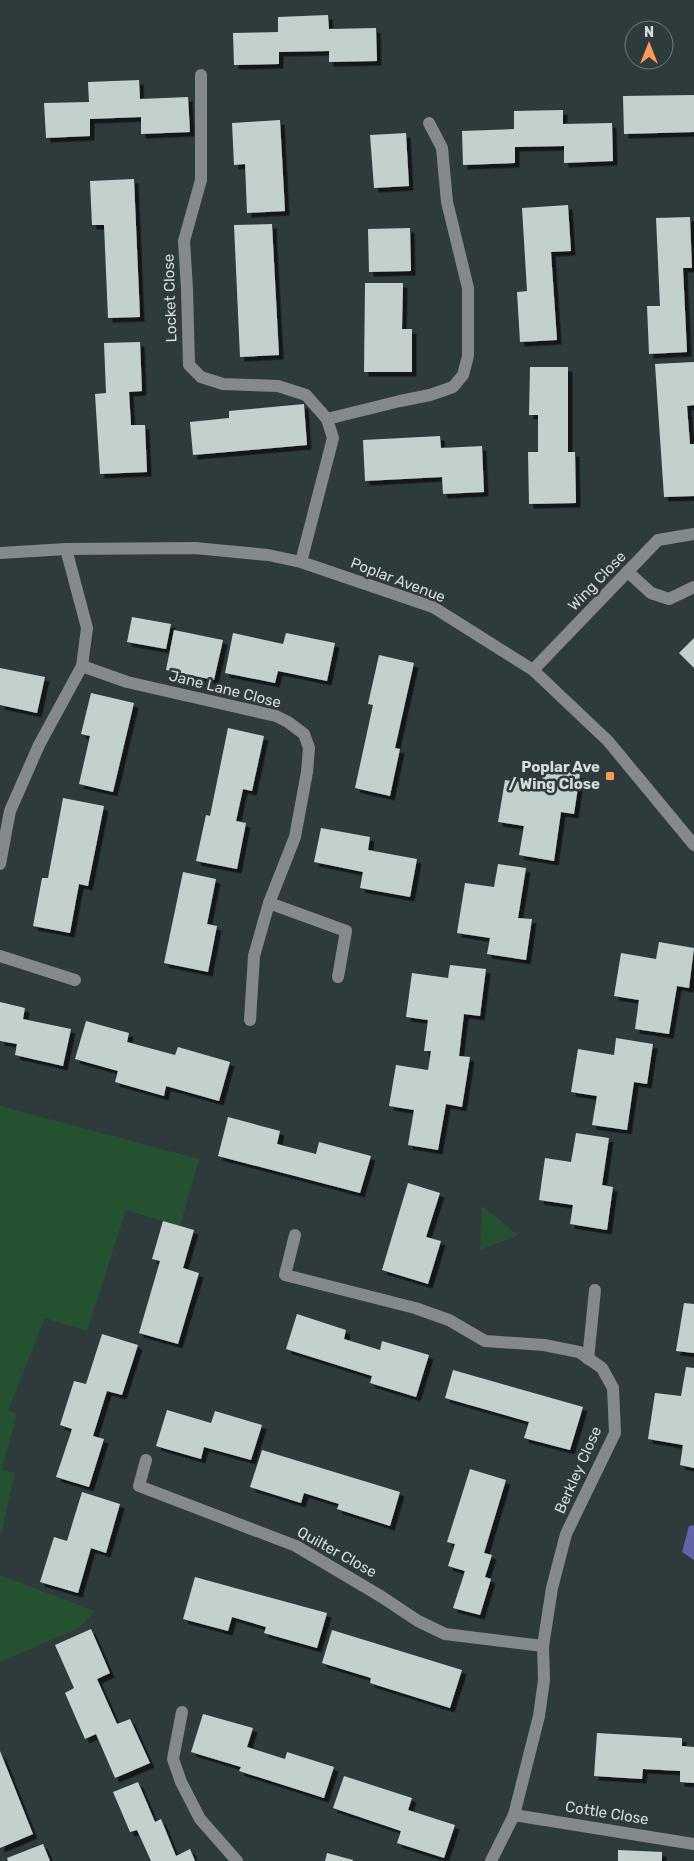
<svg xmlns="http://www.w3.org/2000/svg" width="694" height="1861" viewBox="0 0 694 1861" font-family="Rubik,sans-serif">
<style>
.green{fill:#245230}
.water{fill:#6164a6}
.building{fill:#c3d0cd;filter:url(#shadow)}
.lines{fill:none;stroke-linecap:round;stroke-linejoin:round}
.minor{stroke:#85898c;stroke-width:12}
.poi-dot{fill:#fe9b59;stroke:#2f3a3c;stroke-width:2}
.labels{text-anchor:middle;stroke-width:5;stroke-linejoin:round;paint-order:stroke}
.street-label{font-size:15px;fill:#d6dcde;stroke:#2f3a3c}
.poi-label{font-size:15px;font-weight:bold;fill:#d6dcde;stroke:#2f3a3c;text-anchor:end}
</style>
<defs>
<filter id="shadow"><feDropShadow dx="4.5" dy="4.5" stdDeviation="0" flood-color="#0009"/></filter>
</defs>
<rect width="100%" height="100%" fill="#2f3a3c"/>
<!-- green -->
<g class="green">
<polygon points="0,1106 199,1159 180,1226 126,1210 87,1331 45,1318 8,1411 17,1414 2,1469 15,1473 0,1538"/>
<polygon points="482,1206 518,1235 480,1250"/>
<polygon points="0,1575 95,1611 79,1628 0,1662"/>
</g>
<!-- water -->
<polygon class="water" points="694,1525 694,1560 682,1552 689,1526"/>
<!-- building -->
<g class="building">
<polygon points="328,15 329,29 376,28 377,61 329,62 329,51 279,52 279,64 234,65 233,33 278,32 278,17"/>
<polygon points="139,80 140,99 188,97 190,132 141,134 141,117 90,119 90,136 46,138 44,103 89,102 88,82"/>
<polygon points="694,95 694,132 624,134 623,96"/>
<polygon points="563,110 563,124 612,123 613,161 564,163 564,146 515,147 515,163 463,165 462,131 514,129 514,111"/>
<polygon points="280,120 285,211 247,213 245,164 234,165 232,123"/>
<polygon points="406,133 409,186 374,188 370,135"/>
<polygon points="134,179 140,317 108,318 104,225 92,225 90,181"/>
<polygon points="568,205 571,251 551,252 557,340 520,342 517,292 527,291 522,208"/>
<polygon points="690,217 692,268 683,268 687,352 649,354 647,306 660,306 656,218"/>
<polygon points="272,224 279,355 240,357 234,225"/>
<polygon points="410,228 411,271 369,272 368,229"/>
<polygon points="365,283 403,283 402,329 412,329 412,372 364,372"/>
<polygon points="140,342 142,391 129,392 131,425 145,425 147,472 100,474 95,394 106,393 104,343"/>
<polygon points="694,362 694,405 687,406 690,444 694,444 694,496 664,497 655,364"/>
<polygon points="530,367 568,367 568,452 575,452 576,503 529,504 528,452 538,452 538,415 529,415"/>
<polygon points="304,404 307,445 193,455 190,422 229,418 229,411"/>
<polygon points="440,436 441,448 482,446 484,492 443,494 442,477 365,481 363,440"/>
<polygon points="132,617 171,624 166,649 127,642"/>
<polygon points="174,630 223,640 214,680 166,670"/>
<polygon points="233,633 283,644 286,633 335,643 327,681 278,671 275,683 225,673"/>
<polygon points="694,638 694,668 679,653"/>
<polygon points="379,655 414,663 395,748 400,749 390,796 355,788 373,705 368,704"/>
<polygon points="0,668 45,677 37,713 0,705"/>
<polygon points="91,693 134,703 113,792 79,784 90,736 81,734"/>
<polygon points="228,728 264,736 252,791 243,789 236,821 246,823 237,869 196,861 206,815 210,816"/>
<polygon points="544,769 580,774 574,814 561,812 554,861 519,855 524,826 498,822 505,780 541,785"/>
<polygon points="63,798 104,806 88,886 79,884 70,933 33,926 42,878 48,878"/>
<polygon points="321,828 370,837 368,850 417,859 410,897 360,888 363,872 314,862"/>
<polygon points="498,864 526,868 518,918 532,919 526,960 487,954 490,938 457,933 465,883 494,887"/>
<polygon points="183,872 216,879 207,924 217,926 208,972 164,963"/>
<polygon points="659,942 694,948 689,988 677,986 669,1034 635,1029 639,1000 614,996 621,953 656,959"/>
<polygon points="450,965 486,969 480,1016 464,1014 459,1056 470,1057 462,1107 446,1104 438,1150 408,1145 414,1110 389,1106 396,1065 428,1070 431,1051 424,1051 428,1020 406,1017 412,973 448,978"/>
<polygon points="0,1002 25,1008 23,1019 71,1029 63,1066 15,1055 17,1044 0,1041"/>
<polygon points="86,1021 129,1033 127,1042 175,1055 178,1047 230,1062 219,1101 166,1086 164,1096 115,1082 118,1071 75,1059"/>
<polygon points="616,1038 653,1044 647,1084 634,1082 627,1130 592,1125 597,1096 571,1092 578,1049 614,1055"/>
<polygon points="228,1117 280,1131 277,1144 316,1154 319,1142 371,1156 360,1193 218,1156"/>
<polygon points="576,1133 609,1138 602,1185 613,1187 607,1230 570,1224 573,1205 539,1200 545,1158 571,1162"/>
<polygon points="408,1183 440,1193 426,1237 441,1241 428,1284 382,1270"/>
<polygon points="163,1221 194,1230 183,1268 199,1273 178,1344 139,1333 160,1261 152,1259"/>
<polygon points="684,1303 694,1304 694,1353 676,1351"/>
<polygon points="297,1314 346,1330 344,1339 380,1350 382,1341 429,1355 416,1397 370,1383 372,1376 286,1349"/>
<polygon points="102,1334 138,1345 122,1395 107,1391 93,1436 104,1439 89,1487 56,1477 72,1429 60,1425 74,1381 86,1384"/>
<polygon points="686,1367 694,1368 694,1468 680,1465 683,1445 648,1439 655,1393 681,1396"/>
<polygon points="453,1370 583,1407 570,1450 524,1438 529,1422 445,1398"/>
<polygon points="167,1410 211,1423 215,1411 262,1425 251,1460 204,1447 201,1459 156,1446"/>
<polygon points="262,1450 400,1492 390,1526 337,1509 339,1504 304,1493 301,1503 250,1487"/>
<polygon points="470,1469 506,1480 484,1553 492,1555 485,1577 491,1579 480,1615 453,1608 465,1571 448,1566 455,1544 447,1542"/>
<polygon points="82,1492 120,1504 106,1553 91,1548 78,1593 40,1582 54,1537 67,1541"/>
<polygon points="195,1577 327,1613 317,1648 264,1633 266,1627 232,1617 228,1631 183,1619"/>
<polygon points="91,1629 110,1673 97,1679 117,1724 130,1719 150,1763 115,1778 96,1734 85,1739 65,1693 74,1688 55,1645"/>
<polygon points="332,1630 462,1670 450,1708 370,1683 371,1678 322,1663"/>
<polygon points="203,1714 253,1728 247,1747 285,1759 287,1752 334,1767 324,1798 239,1771 241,1767 191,1752"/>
<polygon points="597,1733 682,1738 682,1746 694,1747 694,1783 680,1782 680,1771 643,1769 642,1779 594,1776"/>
<polygon points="0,1751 33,1834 0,1848"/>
<polygon points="344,1776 412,1798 408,1810 455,1825 444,1858 397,1843 401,1831 333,1808"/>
<polygon points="138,1782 155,1822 161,1819 176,1856 190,1849 195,1861 151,1861 137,1830 130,1832 113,1792"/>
<polygon points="43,1844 50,1861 8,1861 7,1858"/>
<polygon points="618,1850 662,1852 662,1861 618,1861"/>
<polygon points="327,1853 353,1860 353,1861 325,1861"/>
</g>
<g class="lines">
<!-- minor -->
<g class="minor">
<polyline points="201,75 201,180 184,241 187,289 189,365 201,377 223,384 278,386 306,395 327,419 400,401 430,395 453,387 463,375 468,356 468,288 447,202 442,148 429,123"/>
<polyline points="66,549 87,628 82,666"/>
<polyline points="0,553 66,549 195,548 268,555 301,562 433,607 533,670 608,741 694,845"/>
<polyline points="301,562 333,438 327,419"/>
<polyline points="628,572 651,593 669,599 694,587"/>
<polyline points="533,670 658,540 694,534"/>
<polyline points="0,864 10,811 39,745 82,666 127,682 276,716 288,722 304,734 309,748 307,772 295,837 269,903 254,956 250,1020"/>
<polyline points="269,903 346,931 338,977"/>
<polyline points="0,956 75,980"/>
<polyline points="295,1235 285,1275 415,1308 449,1320 485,1341 544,1345 579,1352 602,1368 613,1388 615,1433 566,1534 552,1588 543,1646 544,1680 539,1716 514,1815 491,1861"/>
<polyline points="588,1359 595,1290"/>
<polyline points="146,1460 139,1486 296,1546 382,1597 418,1621 445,1634 543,1646"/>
<polyline points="182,1712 173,1759 181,1782 200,1819 237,1861"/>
<polyline points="514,1815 694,1844"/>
</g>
</g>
<!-- markers -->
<rect class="poi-dot" x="605" y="771" width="10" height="10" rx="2.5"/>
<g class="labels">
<!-- street labels -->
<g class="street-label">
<text transform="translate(170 298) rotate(-92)" y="5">Locket Close</text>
<text transform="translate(398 580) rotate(21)" y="5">Poplar Avenue</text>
<text transform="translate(597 581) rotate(-46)" y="5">Wing Close</text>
<text transform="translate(225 689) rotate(14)" y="5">Jane Lane Close</text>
<text transform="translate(578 1470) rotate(-66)" y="5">Berkley Close</text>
<text transform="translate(337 1552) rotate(29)" y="5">Quilter Close</text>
<text transform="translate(607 1813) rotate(9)" y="5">Cottle Close</text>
</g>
<!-- poi labels -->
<g class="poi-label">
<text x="600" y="772">Poplar Ave<tspan x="600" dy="17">/ Wing Close</tspan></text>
</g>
</g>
<!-- north arrow -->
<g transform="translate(649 45)"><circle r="24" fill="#2f3a3c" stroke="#727b7d"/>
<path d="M0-4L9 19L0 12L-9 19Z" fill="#fe9b59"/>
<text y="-8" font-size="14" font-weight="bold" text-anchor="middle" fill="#d6dcde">N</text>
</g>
</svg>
